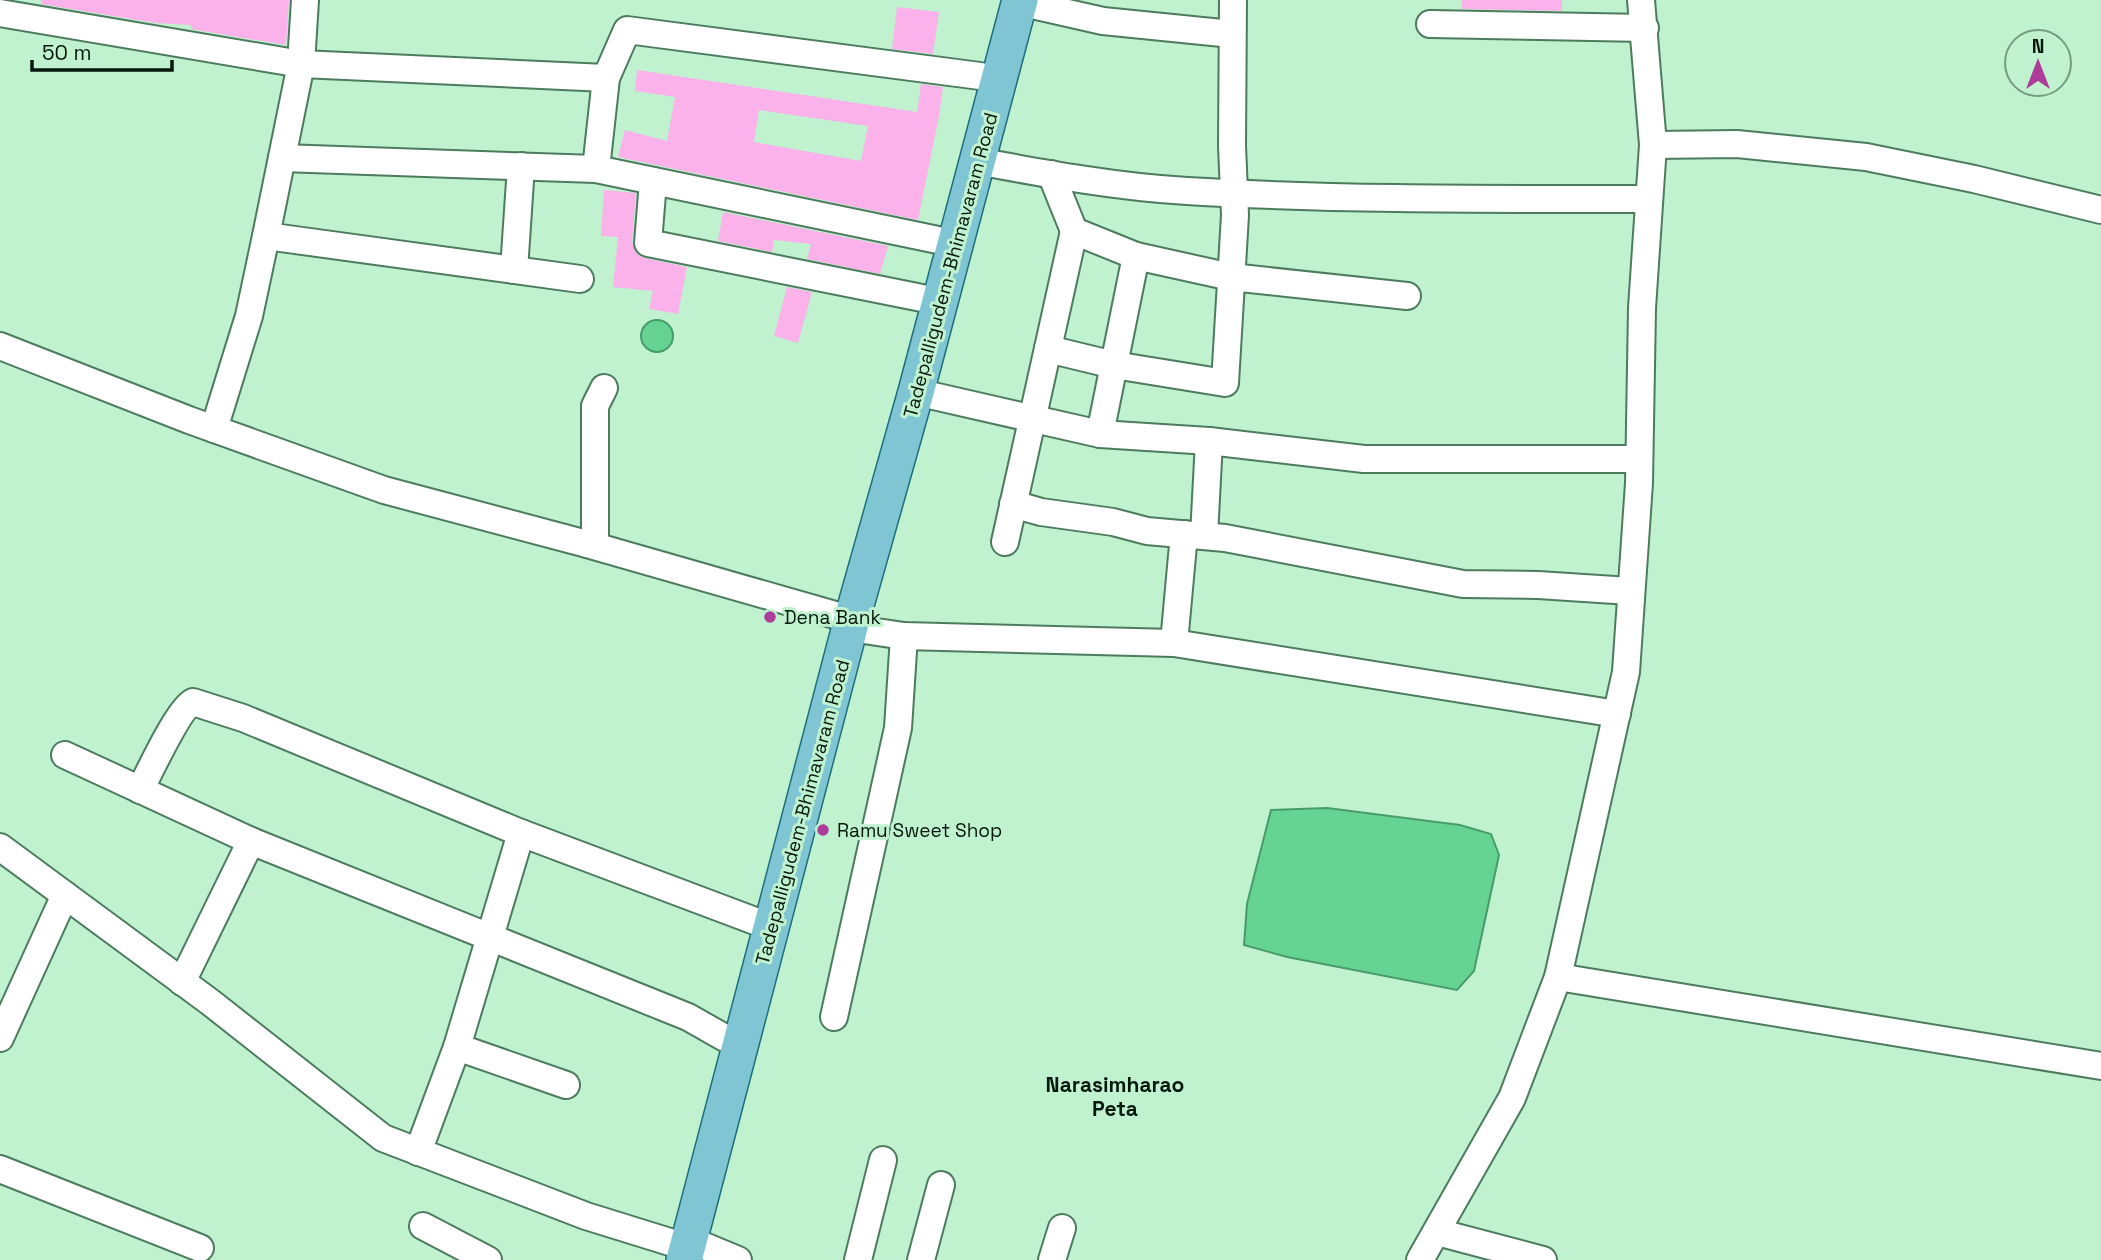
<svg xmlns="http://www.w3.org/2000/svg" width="2101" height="1260" viewBox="0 0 2101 1260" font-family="'Space Grotesk',sans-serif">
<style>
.water{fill:#65d492;stroke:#489c6a;stroke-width:2}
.building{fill:#fbb1e9;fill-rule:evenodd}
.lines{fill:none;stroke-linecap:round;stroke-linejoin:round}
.minor-casing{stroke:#4c7b5d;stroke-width:30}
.major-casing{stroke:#1c6f7b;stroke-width:38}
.minor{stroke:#fff;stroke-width:26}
.major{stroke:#7fc5d3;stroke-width:35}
.poi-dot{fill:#ad3d99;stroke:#c0f2d0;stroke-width:2.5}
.labels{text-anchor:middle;stroke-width:6;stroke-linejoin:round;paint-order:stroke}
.street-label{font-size:19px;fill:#05180d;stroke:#c0f2d0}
.poi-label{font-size:19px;fill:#05180d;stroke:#c0f2d0;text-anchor:start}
.neighbourhood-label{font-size:21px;font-weight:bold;fill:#05180d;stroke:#c0f2d0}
</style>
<rect width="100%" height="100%" fill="#c0f2d0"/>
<!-- water -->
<g class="water">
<circle cx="657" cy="336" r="16"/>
<polygon points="1327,808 1460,825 1491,834 1499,855 1474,971 1457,990 1287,957 1244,945 1247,904 1271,810"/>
</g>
<!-- building -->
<g class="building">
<polygon points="41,0 289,0 286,45 191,29 191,25 156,23 41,4"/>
<polygon points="1462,0 1562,0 1562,11 1462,9"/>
<polygon points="897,7 939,12 933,54 892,49"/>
<path d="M637 70 917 112 921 84 943 87 939 116 918 220 618 157 625 130 667 141 675 97 635 91ZM759 110 868 126 861 161 754 142Z"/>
<polygon points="604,190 636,193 632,242 638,255 645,258 687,267 678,314 649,309 653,291 613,287 618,237 601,236"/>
<polygon points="723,212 888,246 880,274 807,259 811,244 774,240 772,252 718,241"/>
<polygon points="787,287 812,292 798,343 774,336"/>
</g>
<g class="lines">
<defs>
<g id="minor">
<polyline points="305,0 301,64 266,236 580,279"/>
<polyline points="1019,2 1103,21 1232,34"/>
<polyline points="0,13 301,64 606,78"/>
<polyline points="1430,24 1645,28"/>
<polyline points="1653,145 1737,144 1866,157 1974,179 2101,210"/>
<polyline points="282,158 596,169 938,240"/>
<path d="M977 161C1047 174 1117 187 1187 191 1341 200 1495 199 1649 199"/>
<polyline points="596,169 606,78 627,30 980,76"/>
<polyline points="1051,174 1074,231 1136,256 1231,277 1407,296"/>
<polyline points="653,181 648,243 922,298"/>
<polyline points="514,270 521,166"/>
<polyline points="0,346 189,420 384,490 587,544 595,541 595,406 604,388"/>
<polyline points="1048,349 1114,365 1225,383 1235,215 1232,146 1233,0"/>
<polyline points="916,392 1100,434 1209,441 1364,459 1639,459"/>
<polyline points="214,429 249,316 266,236"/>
<polyline points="1100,434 1136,256"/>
<polyline points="1013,504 1041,512 1113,522 1147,531 1225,538 1463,584 1538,585 1630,591"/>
<polyline points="1204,536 1209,441"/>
<polyline points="1005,542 1074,231"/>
<polyline points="587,544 835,615"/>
<polyline points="850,628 904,636 1174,643 1617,714"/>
<polyline points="1174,643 1184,534"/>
<polyline points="65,755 251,841 688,1017 725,1038"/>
<path d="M140 790C149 773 179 708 193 702L243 718 521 833 755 921"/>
<polyline points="0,847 210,1002 383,1138 586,1216 673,1243"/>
<polyline points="1558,977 2101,1066"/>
<polyline points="182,982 251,841"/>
<polyline points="834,1017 898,728 904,636"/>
<polyline points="0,1038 65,895"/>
<polyline points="457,1047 566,1085"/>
<polyline points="418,1152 457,1047 521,833"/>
<polyline points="0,1169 200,1248"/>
<polyline points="423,1226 488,1260"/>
<polyline points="1437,1232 1543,1260"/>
<polyline points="690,1240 738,1260"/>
<polyline points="858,1260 883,1160"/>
<polyline points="921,1260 941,1185"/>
<polyline points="1052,1260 1062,1228"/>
<polyline points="1420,1260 1512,1098 1558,977 1626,672 1639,483 1642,308 1653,145 1641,0"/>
</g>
<polyline id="major" points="684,1260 852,619 916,392 1020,0"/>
</defs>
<!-- minor casing -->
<use href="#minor" class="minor-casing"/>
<!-- major casing -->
<use href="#major" class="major-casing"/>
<!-- minor -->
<use href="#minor" class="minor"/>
<!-- major -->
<use href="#major" class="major"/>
</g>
<!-- markers -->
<g class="poi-dot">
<circle cx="770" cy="617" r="7"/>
<circle cx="823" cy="830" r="7"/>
</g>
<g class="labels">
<!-- street labels -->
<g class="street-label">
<text transform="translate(950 265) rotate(-75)" y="7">Tadepalligudem-Bhimavaram Road</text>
<text transform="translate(802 812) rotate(-75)" y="7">Tadepalligudem-Bhimavaram Road</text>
</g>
<!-- poi labels -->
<g class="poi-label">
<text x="784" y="624">Dena Bank</text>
<text x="837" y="837">Ramu Sweet Shop</text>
</g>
<!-- neighbourhood labels -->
<g class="neighbourhood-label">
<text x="1115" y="1092">Narasimharao<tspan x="1115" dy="24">Peta</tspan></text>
</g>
</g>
<!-- north arrow -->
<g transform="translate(2038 63)"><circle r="33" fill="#c0f2d0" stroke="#759b82" stroke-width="2"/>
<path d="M0-5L12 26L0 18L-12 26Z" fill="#ad3d99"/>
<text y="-10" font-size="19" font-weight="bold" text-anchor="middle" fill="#05180d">N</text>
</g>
<!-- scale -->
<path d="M32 60v10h140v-10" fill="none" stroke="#05180d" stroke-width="3.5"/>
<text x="42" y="60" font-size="21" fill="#05180d" stroke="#c0f2d0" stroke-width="5" paint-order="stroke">50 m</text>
</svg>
